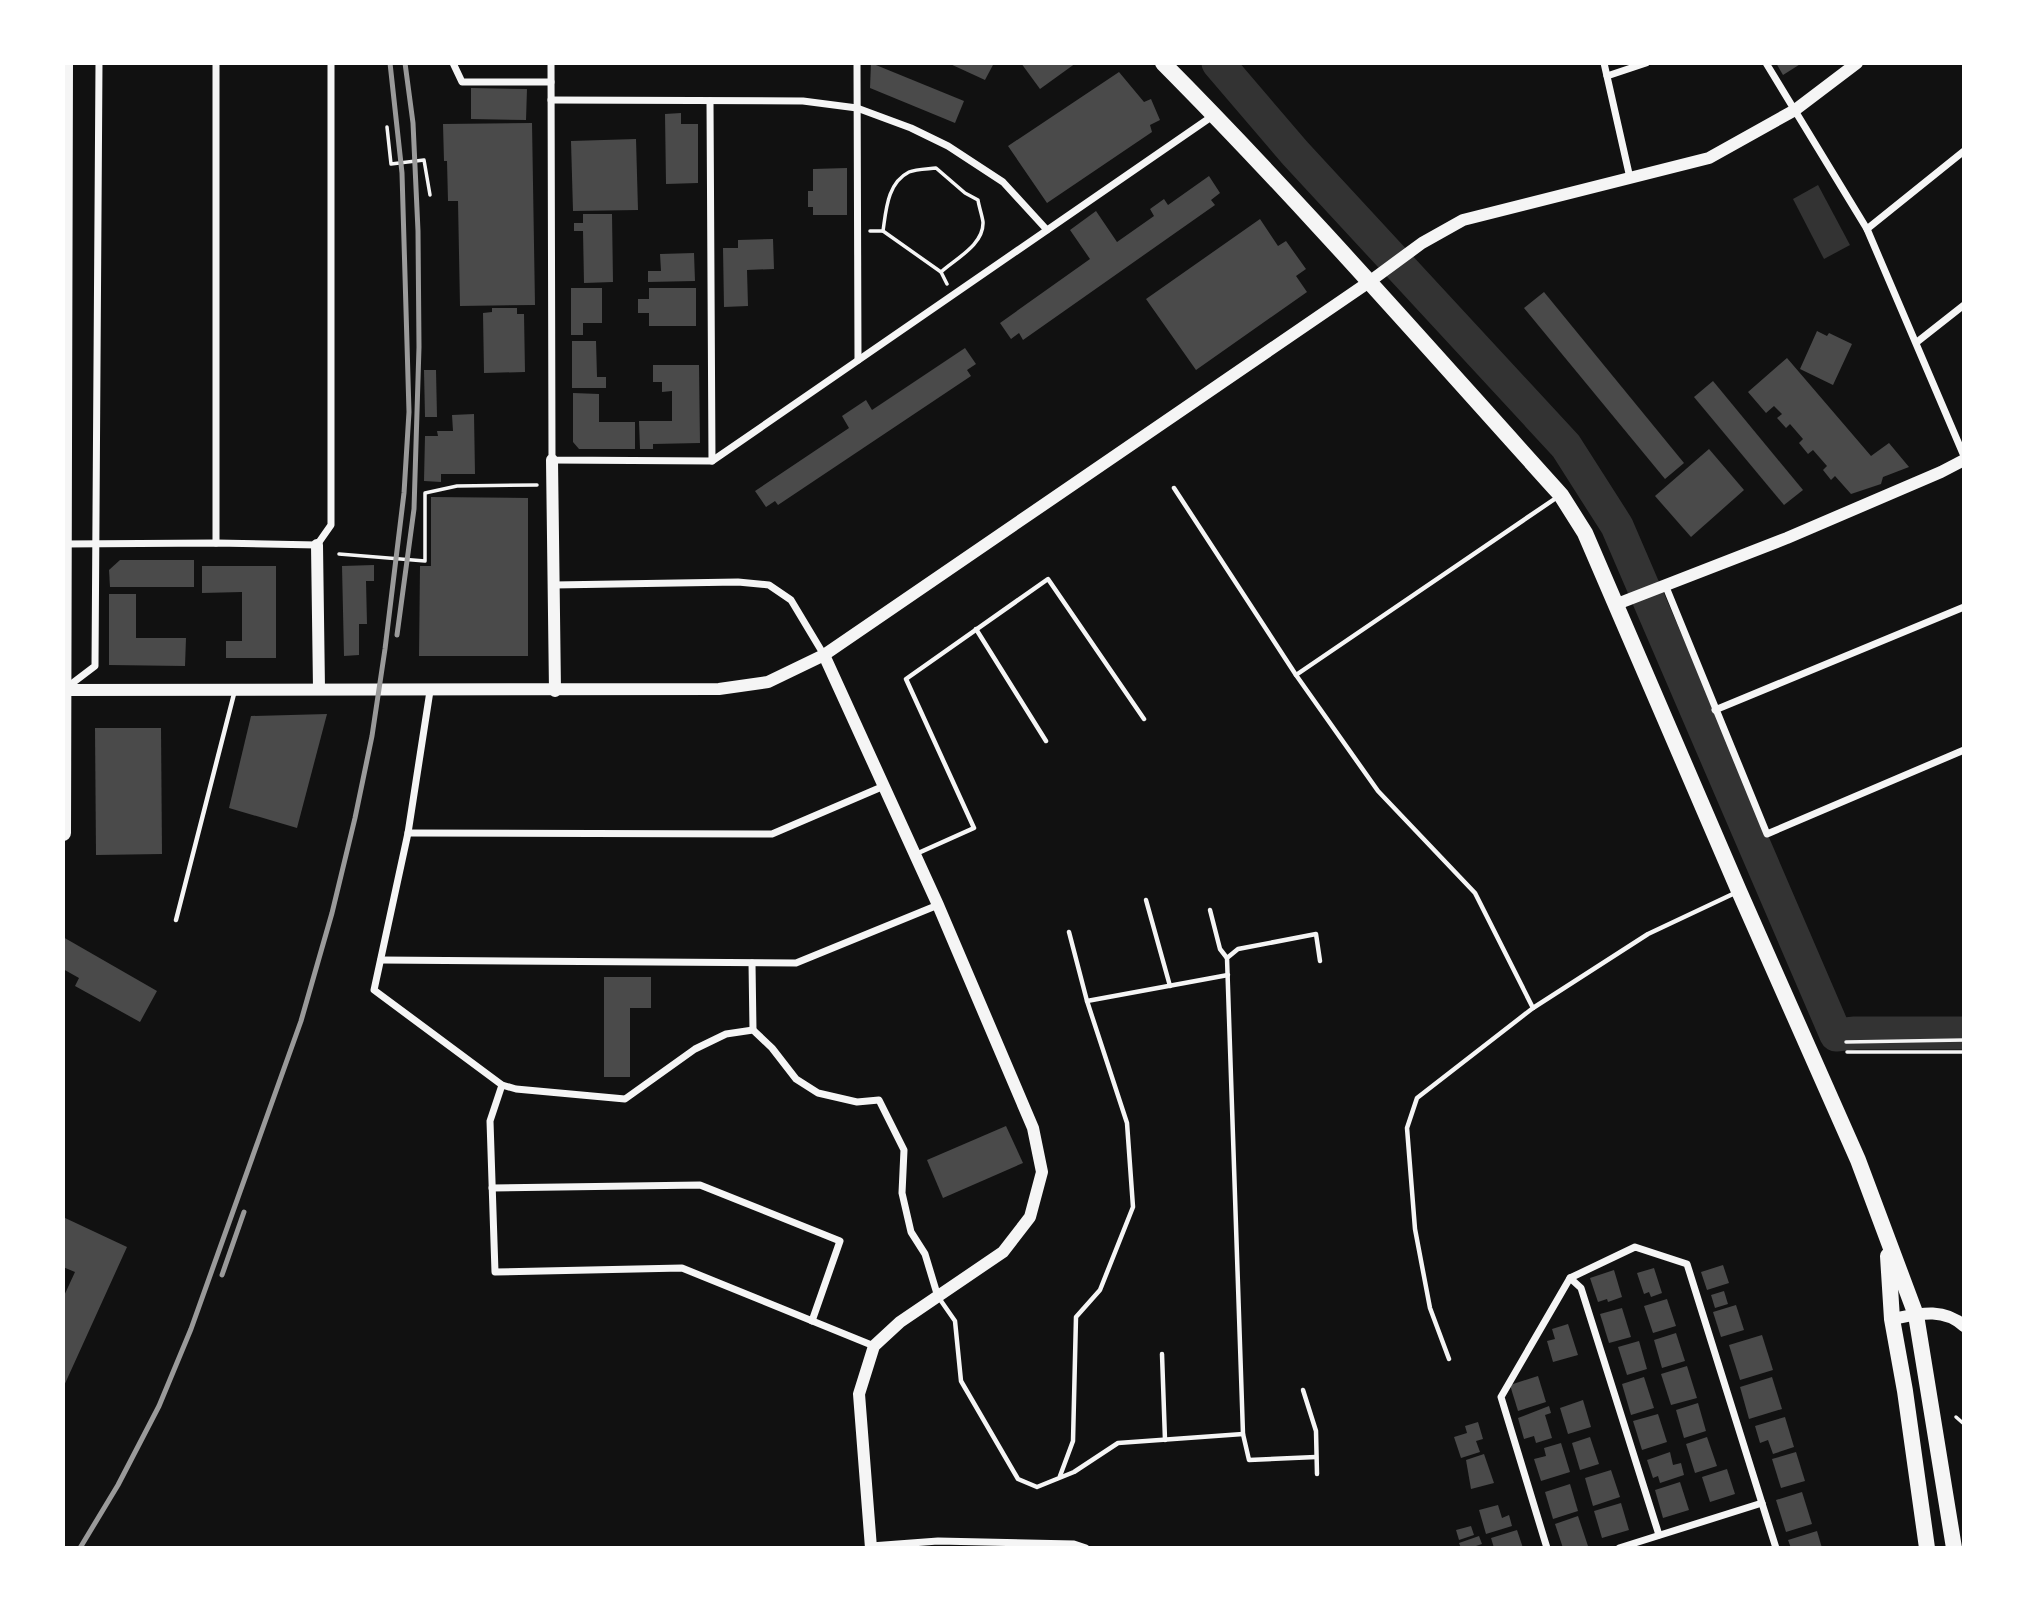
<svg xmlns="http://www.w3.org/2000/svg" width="2027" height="1611" viewBox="0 0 2027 1611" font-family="'Fira Sans',sans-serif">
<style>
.water{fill:#333}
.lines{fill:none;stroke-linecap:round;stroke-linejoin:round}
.river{stroke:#333;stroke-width:33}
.building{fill:#4a4a4a}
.path{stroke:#f5f5f5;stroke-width:3.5}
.service{stroke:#f5f5f5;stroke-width:4.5}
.minor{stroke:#f5f5f5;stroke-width:7}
.tertiary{stroke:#f5f5f5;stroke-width:12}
.primary{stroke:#f5f5f5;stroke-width:16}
.rail{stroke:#9a9a9a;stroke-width:5}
</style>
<rect width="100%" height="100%" fill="#111"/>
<!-- water -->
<polygon class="water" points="1818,185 1850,245 1824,259 1793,199"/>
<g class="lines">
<!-- river -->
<polyline class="river" points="1218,63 1295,153 1566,446 1617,526 1836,1035 1855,1033 1964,1033"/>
</g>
<!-- building -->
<g class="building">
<polygon points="871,63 964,101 955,123 870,88"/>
<polygon points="948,63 994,63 985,80"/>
<polygon points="1021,63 1076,63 1040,89"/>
<polygon points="1776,63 1802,63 1783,75"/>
<polygon points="1119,72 1144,102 1151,99 1160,120 1150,125 1152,132 1047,203 1008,146"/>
<polygon points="471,88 527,89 526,120 471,119"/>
<polygon points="681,113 681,124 698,124 698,183 666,184 665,114"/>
<polygon points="532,123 535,305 460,306 458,201 448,201 447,161 444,161 443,124"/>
<polygon points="636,139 638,210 573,211 571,141"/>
<polygon points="847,168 847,215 813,215 813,207 808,207 808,191 813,191 813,169"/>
<polygon points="1209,176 1220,193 1211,200 1215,205 1023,340 1019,333 1011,339 1000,323 1090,259 1070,230 1096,211 1117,242 1154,216 1150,209 1164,199 1168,205"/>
<polygon points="583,214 612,214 613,282 584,283 583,231 574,231 574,223 583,223"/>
<polygon points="1260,219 1278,246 1286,241 1306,269 1296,276 1307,292 1196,370 1146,299"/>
<polygon points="773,239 774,269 747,270 748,306 724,307 723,248 738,248 738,240"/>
<polygon points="694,253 695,281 648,282 648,271 661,271 660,254"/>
<polygon points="571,288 602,288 602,323 583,323 583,335 571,335"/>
<polygon points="649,288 696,288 696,326 649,326 649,313 638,313 638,299 649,299"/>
<polygon points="1544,292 1684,463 1665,479 1524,308"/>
<polygon points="492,308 517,308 517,314 524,314 525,372 484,373 483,313 492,312"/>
<polygon points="1817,331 1827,336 1829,333 1852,344 1833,385 1800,369"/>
<polygon points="572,341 596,341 597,377 606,377 606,388 572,388"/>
<polygon points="965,348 976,364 967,370 971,376 778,505 775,501 766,507 755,491 849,428 842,416 866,400 872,410"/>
<polygon points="1787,358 1871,456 1889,443 1909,467 1883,477 1881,484 1851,494 1835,476 1831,480 1823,470 1827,466 1813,450 1808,454 1799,443 1803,439 1790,424 1786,428 1777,418 1782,414 1774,406 1766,413 1748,392"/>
<polygon points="653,365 699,365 700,443 653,444 653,449 640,449 639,421 672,421 672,391 662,392 662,382 653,382"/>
<polygon points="424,370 436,370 437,417 425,417"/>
<polygon points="1713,381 1803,490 1784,505 1694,397"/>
<polygon points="573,393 599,394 599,422 635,422 635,449 579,449 573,442"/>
<polygon points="474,414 475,474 441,474 441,482 424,481 425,436 438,436 437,431 453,431 452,415"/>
<polygon points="1709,449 1744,490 1691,537 1655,496"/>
<polygon points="431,497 528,498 528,656 419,656 420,566 431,566"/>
<polygon points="120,560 194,560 194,587 110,587 109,570"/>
<polygon points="374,565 374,581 366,581 367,624 359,624 359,655 344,656 342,566"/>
<polygon points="202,566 276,566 276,658 226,658 226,641 242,641 242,592 202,593"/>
<polygon points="109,594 136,594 136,638 186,638 185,666 109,665"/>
<polygon points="327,714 297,828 229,808 251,716"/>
<polygon points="95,728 161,728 162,854 96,855"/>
<polygon points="63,937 157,991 140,1022 75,986 79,978 63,969"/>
<polygon points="604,977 651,977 651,1008 630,1008 630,1077 604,1077"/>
<polygon points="1006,1126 1023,1163 943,1198 927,1160"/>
<polygon points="63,1217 127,1247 63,1388 63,1298 75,1272 63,1267"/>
<polygon points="1723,1265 1729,1283 1707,1290 1701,1272"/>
<polygon points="1654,1268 1662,1293 1651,1297 1649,1292 1644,1294 1637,1273"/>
<polygon points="1614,1270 1622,1297 1608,1302 1607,1299 1598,1302 1590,1278"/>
<polygon points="1724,1291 1728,1304 1715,1308 1711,1295"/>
<polygon points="1667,1299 1676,1326 1653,1333 1644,1306"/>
<polygon points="1736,1305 1744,1330 1721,1337 1713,1312"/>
<polygon points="1622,1308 1631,1337 1609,1343 1600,1314"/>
<polygon points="1568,1324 1578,1355 1553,1362 1547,1341 1555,1339 1552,1329"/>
<polygon points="1676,1333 1685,1361 1662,1368 1654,1340"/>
<polygon points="1762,1335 1773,1370 1740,1380 1729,1345"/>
<polygon points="1639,1341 1647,1369 1627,1375 1618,1347"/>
<polygon points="1687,1366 1697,1398 1671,1405 1661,1374"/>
<polygon points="1538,1376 1546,1402 1518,1411 1510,1385"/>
<polygon points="1644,1377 1654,1408 1631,1415 1622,1384"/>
<polygon points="1772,1377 1782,1409 1749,1419 1740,1387"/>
<polygon points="1583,1400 1591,1427 1568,1434 1560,1408"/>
<polygon points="1698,1403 1706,1431 1684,1438 1676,1410"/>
<polygon points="1549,1406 1551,1413 1545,1415 1552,1438 1536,1443 1534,1436 1524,1439 1518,1418"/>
<polygon points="1658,1414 1667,1442 1642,1450 1633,1421"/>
<polygon points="1785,1417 1794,1447 1773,1454 1768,1440 1760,1443 1755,1426"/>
<polygon points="1478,1422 1483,1439 1476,1441 1480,1452 1461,1458 1454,1437 1467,1433 1465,1426"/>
<polygon points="1590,1437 1599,1464 1580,1470 1572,1443"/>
<polygon points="1707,1437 1717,1466 1695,1473 1686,1444"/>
<polygon points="1561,1443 1570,1472 1541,1481 1534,1459 1546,1456 1544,1448"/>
<polygon points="1670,1452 1673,1465 1681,1463 1684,1475 1660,1483 1658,1476 1653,1478 1647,1460"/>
<polygon points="1796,1452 1805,1481 1781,1488 1772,1459"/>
<polygon points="1484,1454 1494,1483 1471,1489 1466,1460"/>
<polygon points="1727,1469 1735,1494 1710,1502 1702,1477"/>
<polygon points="1611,1470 1620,1497 1593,1506 1585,1478"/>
<polygon points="1680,1482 1689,1510 1663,1518 1655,1490"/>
<polygon points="1570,1484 1578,1511 1553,1519 1545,1492"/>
<polygon points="1802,1492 1812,1524 1786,1532 1776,1500"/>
<polygon points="1621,1503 1629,1530 1602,1538 1594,1511"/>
<polygon points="1498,1505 1502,1518 1509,1515 1512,1526 1486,1534 1479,1510"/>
<polygon points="1578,1516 1588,1546 1563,1548 1555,1524"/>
<polygon points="1471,1526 1474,1535 1459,1540 1456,1530"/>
<polygon points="1517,1530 1523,1548 1494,1548 1491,1538"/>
<polygon points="1817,1531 1822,1548 1791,1548 1788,1540"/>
<polygon points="1479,1536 1482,1544 1476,1546 1477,1548 1461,1548 1459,1543"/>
</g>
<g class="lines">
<!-- path -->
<g class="path">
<polyline points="387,127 391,164 424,160 430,195"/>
<polyline points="870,231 883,231 941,272 947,284"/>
<path d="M883 231C886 211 887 183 909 172 916 169 928 169 936 168L965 193 978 200C979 207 982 215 983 222 984 245 955 259 941 272"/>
<polyline points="339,554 425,561 425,493 457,486 537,485"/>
<polyline points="1846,1042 1964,1040"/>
<polyline points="1847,1052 1964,1052"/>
<polyline points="1956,1417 1964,1424"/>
</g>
<!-- service -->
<g class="service">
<polyline points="1174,488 1296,675 1378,791 1475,893 1533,1008"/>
<polyline points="976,629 1046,741"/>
<polyline points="1296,675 1559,496"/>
<polyline points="916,854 974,828 906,679 1048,579 1144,719"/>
<polyline points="1146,900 1170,986"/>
<polyline points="1210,910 1220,949 1227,958"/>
<polyline points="176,920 235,690"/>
<polyline points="1087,1001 1228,975"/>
<polyline points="939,1298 955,1321 961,1381 1018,1479 1037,1487 1074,1472 1118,1443 1243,1434"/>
<polyline points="1162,1354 1165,1440"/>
<polyline points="1449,1359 1430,1308 1415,1229 1407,1128 1417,1098 1533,1008 1648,934 1735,893"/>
<polyline points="1303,1390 1316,1431 1317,1474"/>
<polyline points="1316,1457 1249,1460 1243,1434 1227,958 1238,949 1316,934 1320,961"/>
<polyline points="1060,1476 1073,1441 1076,1317 1100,1290 1133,1207 1127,1123 1087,1001 1069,932"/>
</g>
<!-- minor -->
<g class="minor">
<polyline points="453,63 462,82 551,82"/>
<polyline points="551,63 552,460 712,461 1214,115"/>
<polyline points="857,63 858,360"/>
<polyline points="1604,63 1630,178"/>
<polyline points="1766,63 1867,229 1964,456"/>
<polyline points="1607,76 1646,63"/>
<polyline points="551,100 803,101 857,108 911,128 948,146 1003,182 1047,230"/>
<polyline points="710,101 712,461"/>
<polyline points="1867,229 1964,151"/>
<polyline points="1917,342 1964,305"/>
<polyline points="216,543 216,63"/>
<polyline points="64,544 216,543 317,545 331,525 331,63"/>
<polyline points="554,585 738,582 769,585 791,600 824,655"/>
<polyline points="1666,587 1767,834 1964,750"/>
<polyline points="66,688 95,666 99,63"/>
<polyline points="430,691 408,833 374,990 502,1085 490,1121 495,1272 682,1268 874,1346"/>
<polyline points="1715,710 1964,607"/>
<polyline points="408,833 772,834 884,786"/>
<polyline points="381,960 796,963 938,905"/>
<polyline points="752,963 753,1030"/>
<polyline points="502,1085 516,1089 625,1099 695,1049 726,1034 753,1030 772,1048 796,1079 818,1093 857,1102 879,1100 904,1150 902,1193 911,1232 925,1254 938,1297"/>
<polyline points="492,1188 700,1185 840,1241 812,1321"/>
<polyline points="1570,1278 1581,1288 1659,1535"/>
<polyline points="871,1546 938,1541 1074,1544 1086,1548"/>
<polyline points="1547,1548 1501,1397 1570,1278 1635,1247 1687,1264 1776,1548"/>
<polyline points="1619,1548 1762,1503"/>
</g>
<!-- tertiary -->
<g class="tertiary">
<polyline points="552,460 555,691"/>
<polyline points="317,545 319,689"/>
<polyline points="1617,604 1787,538 1941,472 1964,460"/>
<polyline points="824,655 938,905 1033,1128 1042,1172 1030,1217 1003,1252 900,1322 874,1346 859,1394 871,1548"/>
<polyline points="63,690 719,689 768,682 824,655 1369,282 1422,243 1463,220 1709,158 1795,110 1857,63"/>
<path d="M1892 1319C1918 1314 1943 1307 1964 1326"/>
</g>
<!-- primary -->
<g class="primary">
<path d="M1163 63C1301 202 1430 350 1561 495L1585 533 1739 891 1858 1160 1916 1315 1954 1548"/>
<polyline points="63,833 65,63"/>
<polyline points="1888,1256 1892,1319 1905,1391 1927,1548"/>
</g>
<!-- rail -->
<g class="rail">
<polyline points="397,635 414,509 419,347 418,231 413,123 405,63"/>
<polyline points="222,1275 244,1212"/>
<polyline points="80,1548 118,1485 159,1406 191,1329 301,1021 332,913 355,818 372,736 385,649 404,493 409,412 402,173 390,63"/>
</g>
</g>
<!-- border -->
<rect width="2027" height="1611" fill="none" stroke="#ffffff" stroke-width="130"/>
</svg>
